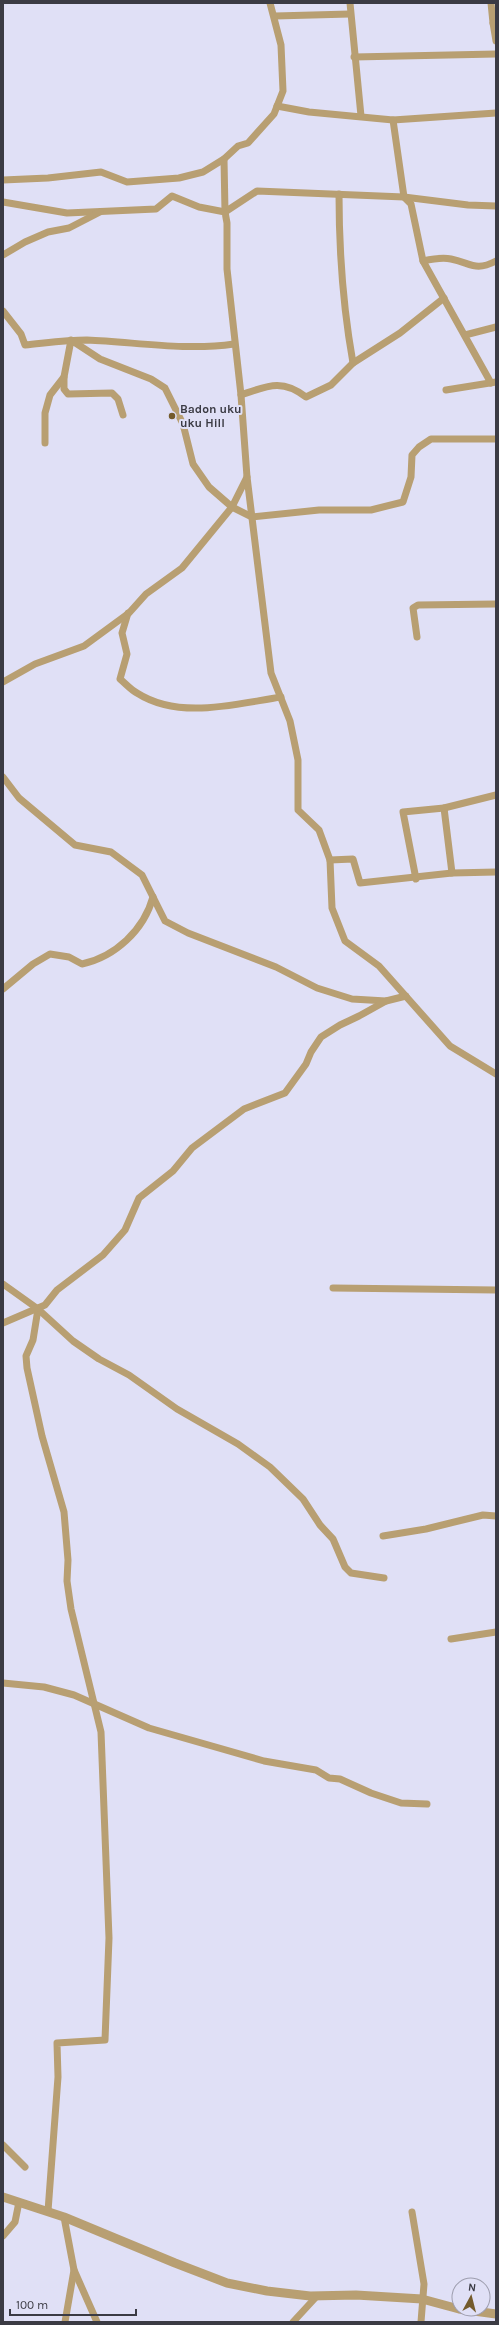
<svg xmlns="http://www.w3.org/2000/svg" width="499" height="2325" viewBox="0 0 499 2325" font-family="Karla,sans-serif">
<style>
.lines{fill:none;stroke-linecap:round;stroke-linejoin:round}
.minor{stroke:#b89f72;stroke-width:7}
.tertiary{stroke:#b89f72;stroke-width:9}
.poi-dot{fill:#745b2c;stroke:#e0e0f6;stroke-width:1.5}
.labels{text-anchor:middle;stroke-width:4;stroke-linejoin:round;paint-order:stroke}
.poi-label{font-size:12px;font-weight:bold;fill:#3b3b44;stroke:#e0e0f6;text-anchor:start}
</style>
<rect width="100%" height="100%" fill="#e0e0f6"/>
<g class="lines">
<!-- minor -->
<g class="minor">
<polyline points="350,3 361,116"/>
<polyline points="491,3 493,23"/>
<polyline points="275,16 350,14"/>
<polyline points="496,22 493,23 496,41"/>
<polyline points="354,57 496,54"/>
<polyline points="277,106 309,112 393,120 496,113"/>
<polyline points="393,120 404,197 411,204 423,261 491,383"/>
<polyline points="224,159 238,146 248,143 274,114 283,91 281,45 270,3"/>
<polyline points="3,180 48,178 101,172 127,182 179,178 203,172 224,159 225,212 257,191 404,197 468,205 496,206"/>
<path d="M339 194C339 251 343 307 353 363"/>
<polyline points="3,202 67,213 156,209 172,196 199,207 225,212 227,223 227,269 241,395 247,477 232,507 182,568 146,594 129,613 84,646 35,664 3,682"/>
<polyline points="3,255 25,242 48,232 69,228 100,212"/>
<path d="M423 261C432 259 442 257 451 259 471 263 475 272 496 261"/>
<path d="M3 311 21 334 25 345C46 343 66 340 87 340 136 342 185 351 234 344"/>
<polyline points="465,335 496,327"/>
<polyline points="64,377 64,389 68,394 112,393 118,399 123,415"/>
<polyline points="446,390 496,382"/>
<path d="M241 395C267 386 282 378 306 397L331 385 353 363 400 333 444 298"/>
<polyline points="45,443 45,413 50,395 64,377 71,340 100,359 151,379 165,388 183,424 193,464 209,487 232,507 252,517 319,510 371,510 403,502 411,477 412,455 419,447 431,439 496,439"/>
<polyline points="247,477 271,673 290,721 298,760 298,810 319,830 330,860 332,908 345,941 379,966 450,1046 496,1074"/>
<path d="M128 613 122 633 127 654 120 679C126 684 131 690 137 693 179 720 235 704 281 697"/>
<polyline points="417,637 413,608 418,605 496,604"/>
<polyline points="3,777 19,798 75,845 111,852 142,875 165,921 188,933 276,967 317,988 352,999 386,1001 406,996"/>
<polyline points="330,860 353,859 360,883 452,873 496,872"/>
<polyline points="452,873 444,808 496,795"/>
<polyline points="416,879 403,812 444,808"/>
<path d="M3 989 33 964 50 954 69 957 82 964C115 957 144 930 153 897"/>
<polyline points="3,1284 38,1309 73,1341 99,1359 129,1375 177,1409 238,1444 270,1467 303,1499 320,1525 333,1539 345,1567 351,1573 384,1578"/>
<polyline points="333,1288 496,1290"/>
<polyline points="38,1309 33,1340 26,1356 27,1368 42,1436 64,1512 68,1560 67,1581 71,1609 101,1732 109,1938 105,2040 57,2043 58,2077 48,2211"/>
<polyline points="3,1323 45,1305 57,1290 103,1255 125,1230 139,1198 173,1171 192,1148 244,1109 285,1093 306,1064 311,1052 321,1037 340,1025 359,1016 386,1001"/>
<polyline points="383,1536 426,1529 483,1515 496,1516"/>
<polyline points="451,1639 496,1632"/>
<polyline points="3,1683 44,1687 74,1695 149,1728 264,1761 316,1770 329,1778 340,1779 371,1793 401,1803 427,1804"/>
<polyline points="3,2145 25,2167"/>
<polyline points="412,2212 424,2284 421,2322"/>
<polyline points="64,2217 74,2270 65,2322"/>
<polyline points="3,2236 15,2222 19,2202"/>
<polyline points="74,2270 97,2322"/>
<polyline points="293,2322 317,2296"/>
</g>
<!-- tertiary -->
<polyline class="tertiary" points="3,2197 64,2217 175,2263 227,2283 267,2291 310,2296 356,2295 422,2299 459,2309 496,2314"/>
</g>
<!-- markers -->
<circle class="poi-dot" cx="172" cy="416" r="4"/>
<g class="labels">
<!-- poi labels -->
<g class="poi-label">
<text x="180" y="413">Badon uku<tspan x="180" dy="14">uku Hill</tspan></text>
</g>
</g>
<!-- border -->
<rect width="499" height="2325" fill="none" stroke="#3b3b44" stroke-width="8"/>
<!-- north arrow -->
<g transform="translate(471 2297) rotate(7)"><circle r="19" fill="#e0e0f6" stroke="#9e9eaf"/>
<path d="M0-3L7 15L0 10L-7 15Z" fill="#745b2c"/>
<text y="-6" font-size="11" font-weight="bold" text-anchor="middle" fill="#3b3b44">N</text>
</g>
<!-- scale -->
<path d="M10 2309v6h126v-6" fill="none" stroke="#3b3b44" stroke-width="2"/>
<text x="16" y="2309" font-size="12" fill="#3b3b44" stroke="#e0e0f6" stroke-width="3" paint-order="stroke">100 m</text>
</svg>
